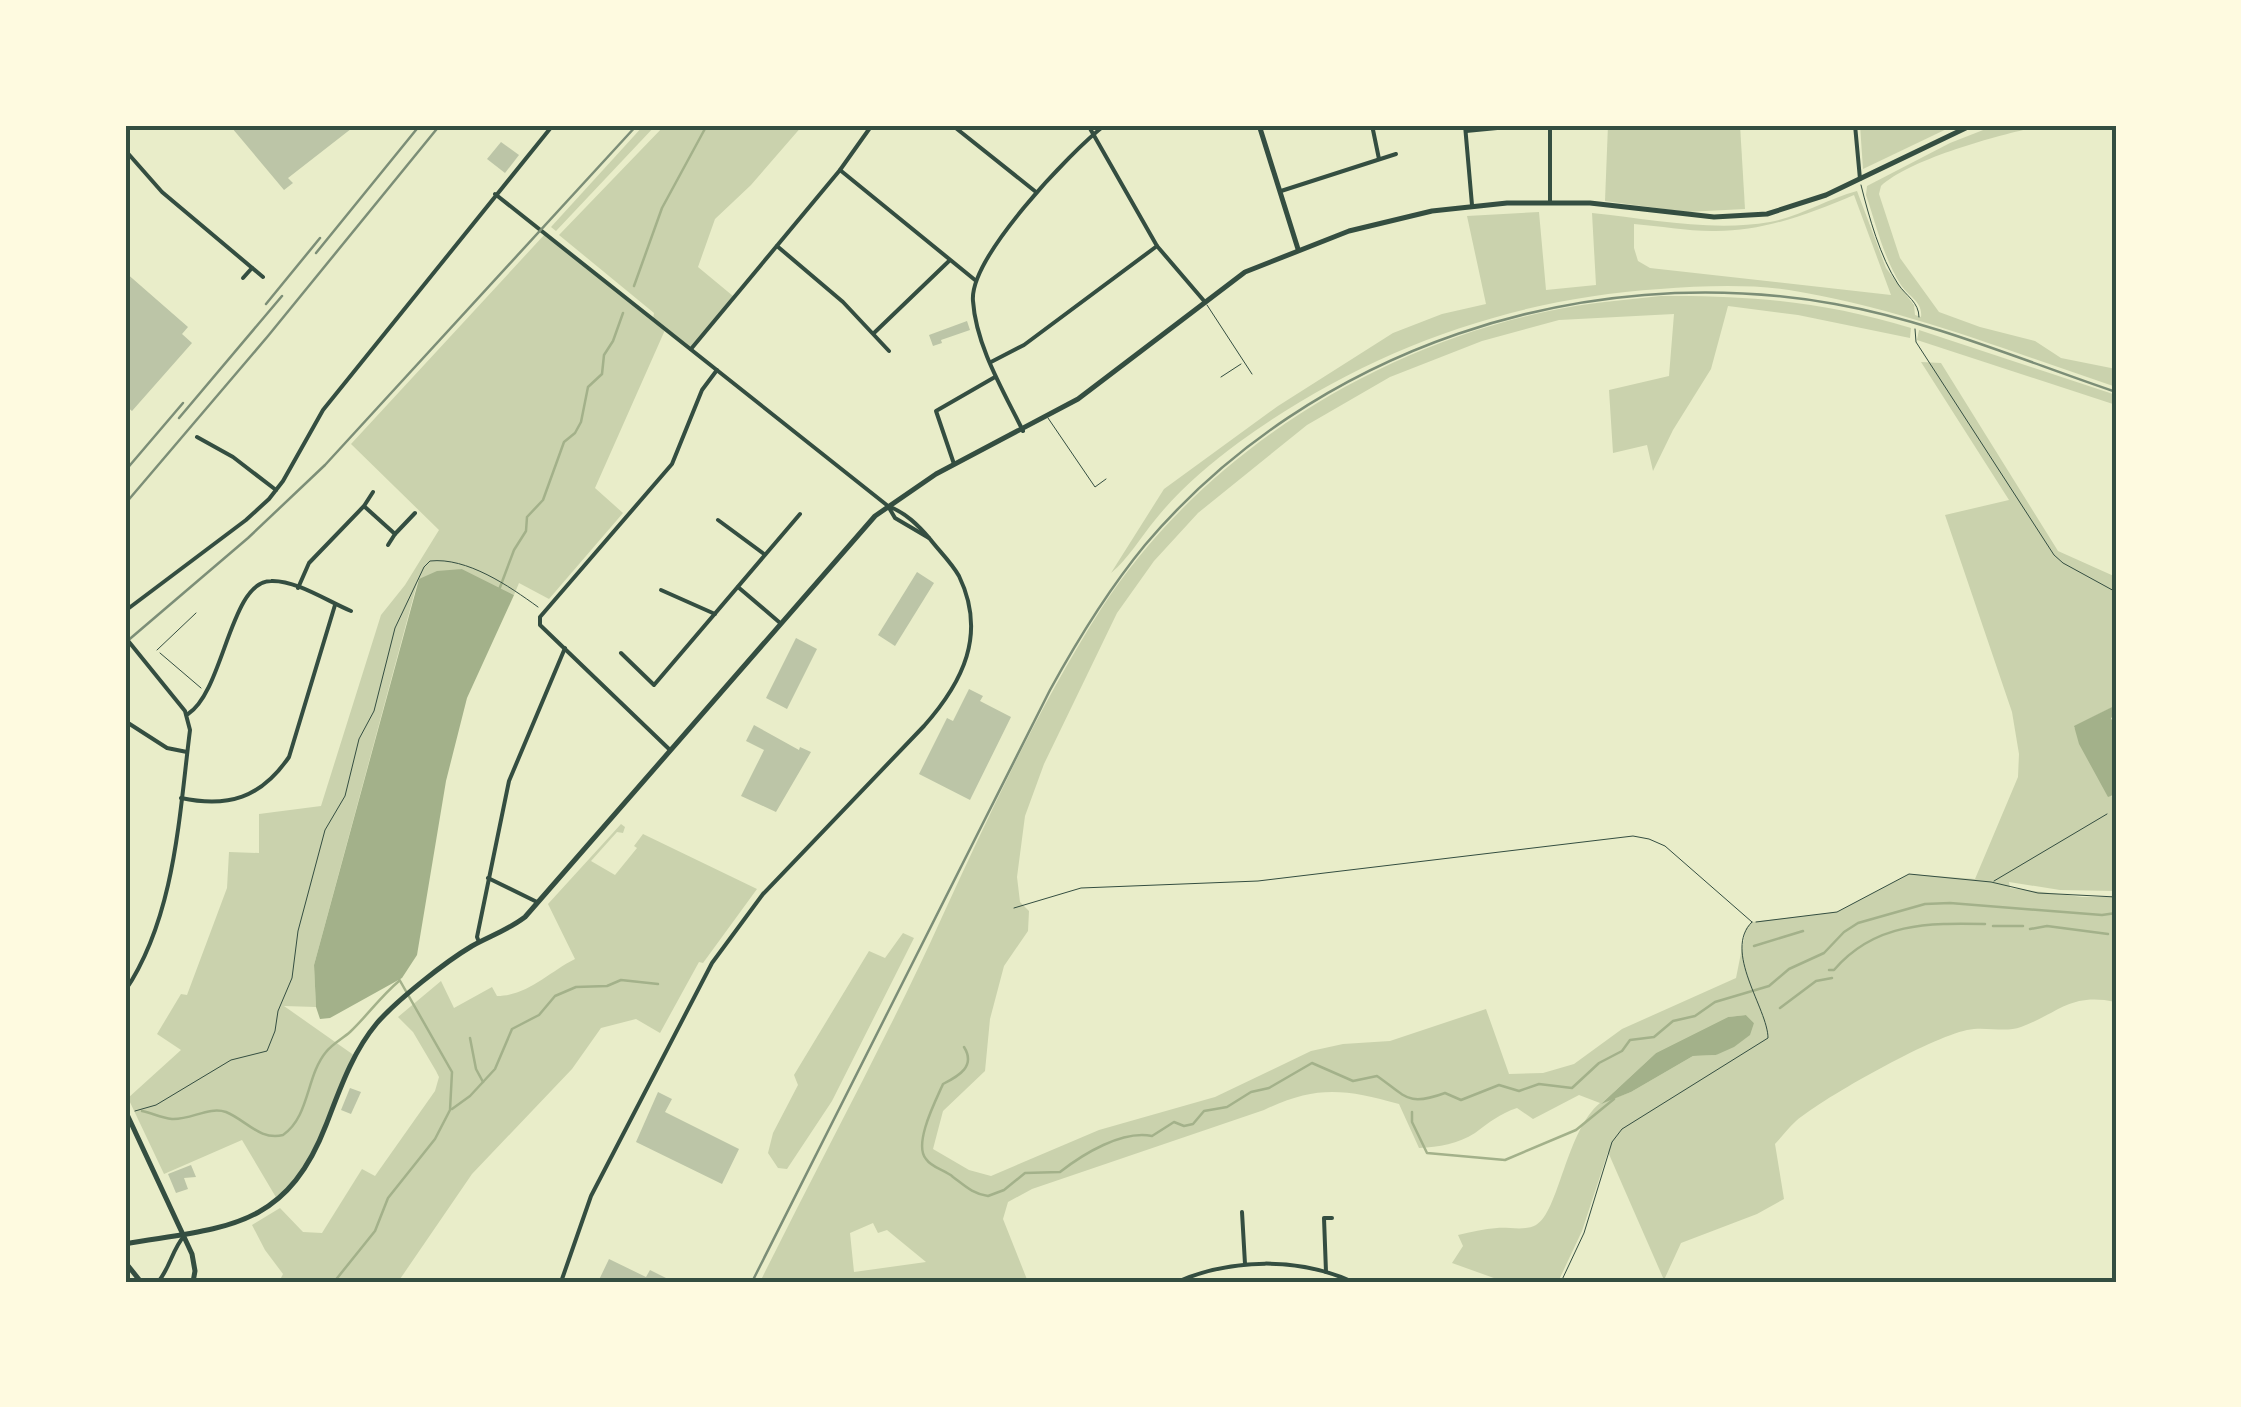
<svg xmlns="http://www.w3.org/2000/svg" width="2241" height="1407" viewBox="0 0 2241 1407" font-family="Poppins,sans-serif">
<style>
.green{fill:#cad2ad;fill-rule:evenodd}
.water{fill:#a3b18a}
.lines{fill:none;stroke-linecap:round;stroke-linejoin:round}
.stream{stroke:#a3b18a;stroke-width:2.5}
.building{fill:#bcc5a7}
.path{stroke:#344e41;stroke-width:1}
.service{stroke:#344e41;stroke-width:1}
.minor{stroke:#344e41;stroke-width:4}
.tertiary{stroke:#344e41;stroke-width:5}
.secondary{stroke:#344e41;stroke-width:5}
.rail{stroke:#7c8e77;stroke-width:2.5}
.neatline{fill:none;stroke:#344e41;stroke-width:4}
</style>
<rect width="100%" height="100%" fill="#e9edc9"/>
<!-- green -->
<g class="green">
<polygon points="644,125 656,125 556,231 551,227"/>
<polygon points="665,125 803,125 751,185 715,219 698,267 733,296 691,349 665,330 595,488 623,513 549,599 519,583 514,595 462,569 418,580 314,965 316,1007 284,1006 355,1056 312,1158 293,1186 277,1199 242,1140 164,1174 128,1098 181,1050 157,1034 181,994 187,995 227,888 229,852 259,853 259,814 321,806 381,615 405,585 439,530 351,444 545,234 653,319 654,313 559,235"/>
<polygon points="1608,125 1740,125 1745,209 1686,212 1605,201"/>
<polygon points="1860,125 1955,125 1863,169"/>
<path d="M1996 125H2046C2005 133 1911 158 1881 186L1879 194 1900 258 1939 312 1980 327 2035 341 2061 358 2116 369V387C2008 351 1902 308 1789 290 1747 284 1702 286 1660 289 1506 299 1363 352 1238 443 1208 465 1178 491 1155 520 1141 537 1128 559 1111 573L1164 489 1278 406 1393 333 1442 314 1486 304 1467 216 1539 212 1546 290 1596 285 1592 213C1650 219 1712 232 1770 222 1801 216 1827 199 1857 191L1886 268 1914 305 1915 315 1921 317C1923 302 1909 297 1901 285 1884 259 1876 224 1866 195L1867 186 1950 143ZM1854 195 1891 295 1650 268 1638 261 1634 248V224C1660 226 1686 231 1712 231 1762 232 1809 214 1854 195Z"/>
<path d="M1661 296C1750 295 1825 302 1911 328L1910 338 1798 315 1728 306 1711 369 1673 430 1653 471 1647 445 1613 453 1609 390 1669 376 1674 314 1559 320 1482 341 1390 377 1307 425 1198 513 1154 561 1117 613 1044 764 1025 816 1017 877 1020 902 1029 911 1028 931 1004 966 990 1019 985 1071 943 1111 933 1149 969 1170 991 1176 1099 1130 1215 1097 1311 1051 1343 1044 1390 1041 1486 1009 1509 1074 1543 1073 1574 1064 1622 1029 1736 978 1746 928 1752 922 1837 912 1909 874 1975 879 2018 777 2019 754 2012 712 1945 515 2009 500 1921 362 1941 363 2058 551 2116 577V705L2074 727 2112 797 2116 794V820L2112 823 2116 830V891L2060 890 2009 882 2010 888 2082 897H2116V1002C2070 992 2059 1013 2021 1027 2005 1033 1985 1026 1967 1030 1930 1038 1826 1096 1796 1121 1788 1128 1782 1137 1775 1144L1784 1199 1757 1214 1681 1243 1664 1280 1608 1152 1582 1231 1558 1282H1505L1452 1263 1463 1246 1458 1235C1471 1232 1484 1229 1497 1228 1509 1227 1526 1231 1536 1225 1559 1212 1566 1131 1600 1103L1579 1095 1533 1119 1517 1108C1499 1114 1490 1122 1475 1133 1458 1144 1439 1147 1419 1148L1399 1104C1345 1089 1316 1085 1264 1110L1032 1189 1008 1202 1003 1219 1028 1282H760C820 1160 886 1041 942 917 990 813 1039 706 1101 609 1200 456 1372 348 1549 311 1586 303 1623 300 1661 296ZM1746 1015 1754 1023 1716 1055 1693 1056 1631 1092 1602 1103 1656 1053 1728 1017ZM873 1223 878 1233 887 1230 926 1262 854 1272 850 1233Z"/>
<polygon points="1919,330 2116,395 2116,405 1917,340"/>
<path d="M621 824 625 827 623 833 617 832 591 861 615 875 637 848 634 846 643 834 757 889 703 963 699 962 660 1033 636 1019 601 1028 572 1069 472 1174 398 1282H279L283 1274 265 1250 252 1225 280 1208 303 1232 322 1233 362 1169 375 1176 435 1091 439 1077 436 1071 413 1032 398 1017 441 981 454 1008 492 987 497 996C527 996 549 972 575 959L548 904Z"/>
<polygon points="903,933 914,938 832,1101 787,1169 778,1168 768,1153 773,1133 798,1085 794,1075 869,951 885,958"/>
</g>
<!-- water -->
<g class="water">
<polygon points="462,569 514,595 467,698 446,781 417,955 402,978 330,1018 320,1019 316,1007 314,965 419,579 437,571"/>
<polygon points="2116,705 2116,715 2111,718 2116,729 2116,751 2112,753 2116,760 2116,794 2108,797 2079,744 2074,726"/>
<polygon points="1746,1015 1754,1023 1750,1035 1734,1047 1716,1055 1693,1056 1631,1092 1601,1104 1656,1053 1728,1017"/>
</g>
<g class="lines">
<!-- stream -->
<g class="stream">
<polyline points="634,286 662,208 707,125"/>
<polyline points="499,590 514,550 526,531 527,517 543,500 564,442 575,433 581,422 588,387 602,374 604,355 613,341 623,313"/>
<polyline points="1993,926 2023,926"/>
<polyline points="2030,929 2047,926 2108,934"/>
<polyline points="1754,946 1803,931"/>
<path d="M1829 970H1834C1875 922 1929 923 1985 924"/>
<polyline points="1780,1008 1816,981 1832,978"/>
<polyline points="470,1038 476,1069 483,1082"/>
<path d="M964 1047C976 1066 959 1076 943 1084 936 1100 913 1144 926 1159 932 1168 945 1170 953 1177 965 1186 973 1194 988 1196L1004 1190 1025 1173 1060 1172C1083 1154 1122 1130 1152 1136L1174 1122 1184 1126 1193 1124 1204 1111 1227 1107 1251 1092 1269 1088 1312 1063 1353 1081 1377 1076C1406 1096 1407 1107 1445 1093L1461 1100 1499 1085 1519 1091 1539 1084 1572 1088 1599 1063 1622 1051 1630 1040 1654 1037 1673 1021 1695 1016 1715 1002 1769 986 1789 969 1824 953 1844 932 1858 923 1925 904 1950 903 2102 915 2116 913"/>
<polyline points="452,1109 470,1096 495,1069 512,1029 539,1015 555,996 576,987 607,986 621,980 658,984"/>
<path d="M142 1111C152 1113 161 1118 172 1119 191 1120 209 1106 226 1112 246 1120 260 1141 283 1135 310 1116 306 1076 326 1052 332 1044 342 1039 350 1032 367 1016 380 997 399 981"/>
<polyline points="1412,1112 1412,1122 1427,1153 1505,1160 1576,1130 1614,1099"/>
<polyline points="334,1282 375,1231 388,1198 435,1139 450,1110 452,1072 399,979"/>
</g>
</g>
<!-- building -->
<g class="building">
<polygon points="235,125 356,125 288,178 293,183 284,190 232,128"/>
<polygon points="501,142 519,155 505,173 487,159"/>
<polygon points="125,272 188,327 182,334 192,343 132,411 125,405"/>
<polygon points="967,321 970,330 941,340 942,343 933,346 929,335"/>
<polygon points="917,572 934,583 895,646 878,635"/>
<polygon points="796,638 817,649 787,709 766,698"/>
<polygon points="969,689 983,696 980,701 1011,717 970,800 919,774 947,718 953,721"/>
<polygon points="754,725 799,750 800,747 811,752 776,812 741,796 764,750 746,741"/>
<polygon points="350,1088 361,1092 351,1114 341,1110"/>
<polygon points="658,1092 672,1099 665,1112 739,1149 722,1184 636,1142"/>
<polygon points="191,1165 196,1177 184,1178 188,1189 176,1193 168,1174"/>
<polygon points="609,1259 646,1277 650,1270 674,1282 598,1282"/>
</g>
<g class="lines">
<!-- path -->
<g class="path">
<path d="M1861 185C1869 217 1880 257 1898 284 1906 296 1919 302 1919 317"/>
<polyline points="1915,329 1916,342 2054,555 2063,563 2116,592"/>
<polyline points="160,653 201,688"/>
<polyline points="1994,881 2107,814"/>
<polyline points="1014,908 1081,888 1258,881 1633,836 1649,839 1665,846 1752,922"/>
<polyline points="1756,922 1837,912 1909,874 1991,882 2038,893 2116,897"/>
<path d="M135 1111 156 1105 231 1060 267 1051 275 1031 278 1011 292 978 298 931 325 830 345 796 359 739 374 711 395 628 424 567 430 561C467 557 509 586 538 607"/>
<path d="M1561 1282 1584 1233 1612 1142 1622 1129 1768 1038C1768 1009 1722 951 1752 922"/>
</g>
<!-- service -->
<g class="service">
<polyline points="1207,305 1252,374"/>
<polyline points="1221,377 1241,364"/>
<polyline points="1048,418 1095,487 1106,479"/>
<polyline points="157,650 196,613"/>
</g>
<!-- minor -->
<g class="minor">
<polyline points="952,125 1036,192"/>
<polyline points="1088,125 1157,246 1205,302"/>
<polyline points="1372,125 1379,159"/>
<polyline points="1465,125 1472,205"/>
<polyline points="1855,125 1860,179"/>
<polyline points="1466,131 1529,125"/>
<polyline points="125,150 162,192 263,277"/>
<polyline points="840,170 975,280"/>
<polyline points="1281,191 1396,154"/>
<polyline points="495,194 888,506 895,518 929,538"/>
<polyline points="1550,202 1550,125"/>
<polyline points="777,246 843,302 889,351"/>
<polyline points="243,278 252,268"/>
<polyline points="874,333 949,261"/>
<polyline points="691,349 840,170 872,125"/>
<polyline points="991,362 1024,345 1157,246"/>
<path d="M1023 431C1004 392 976 346 973 301 969 258 1070 152 1105 125"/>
<polyline points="197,437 233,457 276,490"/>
<polyline points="954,464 936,411 995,377"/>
<polyline points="365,507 395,534 415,513"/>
<polyline points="718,520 764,554"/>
<polyline points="388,545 395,534"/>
<polyline points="738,587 779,622"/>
<polyline points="298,588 309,563 364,506 373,492"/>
<polyline points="661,590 715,614"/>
<polyline points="125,611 246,520 269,499 283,481 323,410 553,125"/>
<path d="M125 637 185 711 190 730C179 817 175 917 125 991"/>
<polyline points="621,653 654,685 800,514"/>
<path d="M188 714C224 691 230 581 271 581 296 580 327 601 351 611"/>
<polyline points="125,721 167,748 187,752"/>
<polyline points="669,749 540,625 540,617 672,464 702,390 717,370"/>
<path d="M181 798C228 808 261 798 289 757L335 605"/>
<polyline points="488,878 537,902"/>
<polyline points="479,942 477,937 509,781 565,648"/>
<polyline points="1242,1212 1245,1264"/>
<polyline points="1326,1272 1324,1218 1332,1218"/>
<path d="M158 1282C170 1268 172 1250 184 1236"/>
<path d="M561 1282 591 1196 712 963 763 894 924 726C963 682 987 634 959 576 951 562 940 552 930 539 918 525 906 513 888 506"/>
<path d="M1177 1282C1232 1258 1298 1257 1353 1282"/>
</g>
<!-- tertiary -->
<g class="tertiary">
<polyline points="1259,125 1298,249"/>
<path d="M125 1244C223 1227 285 1231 326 1125 340 1089 352 1053 377 1023 397 1000 445 962 472 946 490 936 508 930 525 917L875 516 936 474 1078 399 1245 272 1349 231 1432 211 1507 203H1590L1714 217 1767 214 1826 195 1972 125"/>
</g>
<!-- secondary -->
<g class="secondary">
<polyline points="125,1110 192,1254 195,1271 193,1282"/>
<polyline points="125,1262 141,1282"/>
</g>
<!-- rail -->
<g class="rail">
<polyline points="316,253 420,125"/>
<polyline points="266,304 320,238"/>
<polyline points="179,418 282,296"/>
<polyline points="125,471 183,403"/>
<polyline points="125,504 268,336 440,125"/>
<polyline points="125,643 248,538 325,465 637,125"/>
<path d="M752 1282 1050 690C1078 639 1108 590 1145 545 1312 348 1583 259 1835 304 1931 321 2024 361 2116 392"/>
</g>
</g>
<!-- border -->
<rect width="2241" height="1407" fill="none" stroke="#fefae0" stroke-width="255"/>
<rect x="128" y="128" width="1986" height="1152" class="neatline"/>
</svg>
